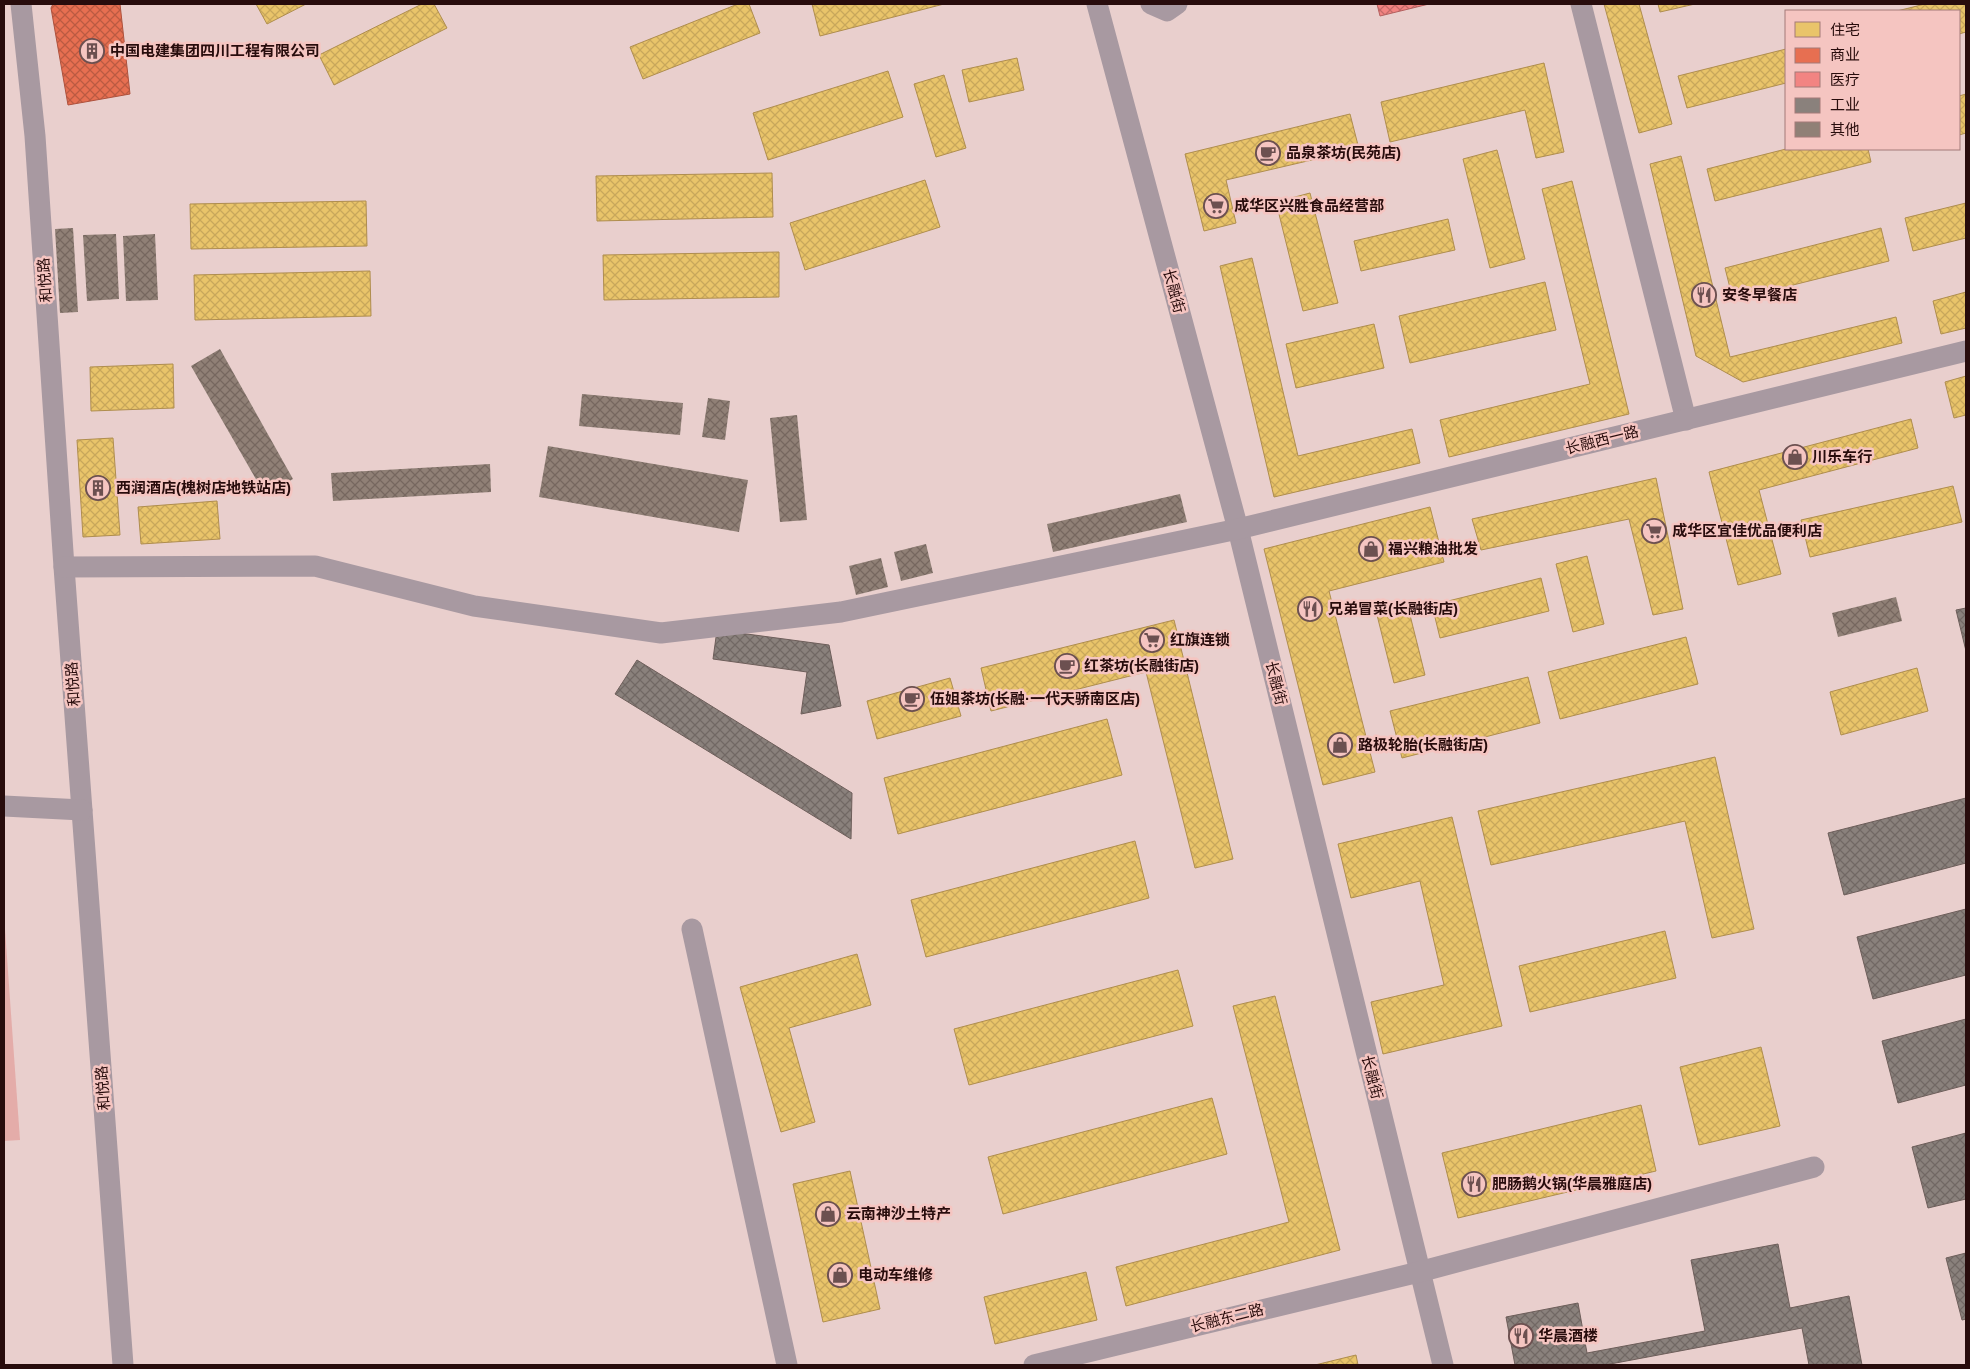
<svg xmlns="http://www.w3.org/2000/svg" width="1970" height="1369" viewBox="0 0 1970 1369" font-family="Helvetica,'Noto Sans SC',sans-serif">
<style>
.pitch{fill:#e4aca9}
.homes{fill:url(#homes-cross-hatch);stroke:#af8d4e}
.shops{fill:url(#shops-cross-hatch);stroke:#ae513c}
.health{fill:url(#health-cross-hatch);stroke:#b5605f}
.industry{fill:url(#industry-cross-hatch);stroke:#6d5e5a}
.building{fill:url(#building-cross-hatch)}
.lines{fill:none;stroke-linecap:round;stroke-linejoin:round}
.minor{stroke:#a899a1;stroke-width:21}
.labels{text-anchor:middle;stroke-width:5;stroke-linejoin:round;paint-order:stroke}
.poi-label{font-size:15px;font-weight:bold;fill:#280c0c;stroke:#f5c5c1;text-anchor:start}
.street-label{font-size:15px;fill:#280c0c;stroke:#f5c5c1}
</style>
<defs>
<pattern id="homes-cross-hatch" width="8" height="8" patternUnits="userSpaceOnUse" patternTransform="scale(1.25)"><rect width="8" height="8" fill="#e9c46a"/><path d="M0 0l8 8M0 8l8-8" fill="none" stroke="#c8a75b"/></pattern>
<pattern id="shops-cross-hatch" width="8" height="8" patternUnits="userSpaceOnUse" patternTransform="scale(1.25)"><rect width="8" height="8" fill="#e76f51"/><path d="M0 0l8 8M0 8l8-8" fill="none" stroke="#bb5a42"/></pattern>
<pattern id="health-cross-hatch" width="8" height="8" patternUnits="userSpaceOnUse" patternTransform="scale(1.25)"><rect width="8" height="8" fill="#f28482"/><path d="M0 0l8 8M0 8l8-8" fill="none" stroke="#c46a69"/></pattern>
<pattern id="industry-cross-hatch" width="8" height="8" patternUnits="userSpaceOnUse" patternTransform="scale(1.25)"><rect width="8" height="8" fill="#8a817c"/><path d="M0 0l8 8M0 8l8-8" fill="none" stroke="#716864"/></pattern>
<pattern id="building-cross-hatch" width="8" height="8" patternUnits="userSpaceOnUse" patternTransform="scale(1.25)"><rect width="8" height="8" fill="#908076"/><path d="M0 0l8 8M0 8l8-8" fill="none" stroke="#76675f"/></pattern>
</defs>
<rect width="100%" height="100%" fill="#e9cfcd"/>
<!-- pitch -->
<polygon class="pitch" points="4,915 20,1140 4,1141"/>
<!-- homes -->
<g class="homes">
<polygon points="256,4 306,4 267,24"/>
<polygon points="422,4 434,4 447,28 334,85 319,55"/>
<polygon points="738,4 749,4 760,33 643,79 630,47"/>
<polygon points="812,4 944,4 820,36"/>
<polygon points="1604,4 1639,4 1672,124 1639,133"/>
<polygon points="1658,4 1695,4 1660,12"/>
<polygon points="1925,4 1966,4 1966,32 1959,34 1959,11 1897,11"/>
<polygon points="1786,49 1786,83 1687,108 1678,76"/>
<polygon points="1017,58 1024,90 969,102 962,70"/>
<polygon points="1544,63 1564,152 1536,158 1525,110 1390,142 1381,102"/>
<polygon points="888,71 903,117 768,160 753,113"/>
<polygon points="944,75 966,148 936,157 914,84"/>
<polygon points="1966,94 1966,133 1959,135 1959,96"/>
<polygon points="1350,114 1359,149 1226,180 1236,223 1204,231 1185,154"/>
<polygon points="1786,149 1868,149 1871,162 1715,201 1707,169"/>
<polygon points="1497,150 1525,259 1490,268 1463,159"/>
<polygon points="1681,156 1730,357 1896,317 1902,343 1743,382 1696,356 1650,164"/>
<polygon points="772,173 773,217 597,221 596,176"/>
<polygon points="925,180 940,227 805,270 790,223"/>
<polygon points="1572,181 1629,414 1449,457 1440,420 1590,384 1542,189"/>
<polygon points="1310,193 1338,303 1303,311 1276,202"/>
<polygon points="366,201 367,246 191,249 190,204"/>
<polygon points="1966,203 1966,238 1913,251 1905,218"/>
<polygon points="1448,219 1455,250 1361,271 1354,241"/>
<polygon points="1881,228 1889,261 1733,300 1725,268"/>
<polygon points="779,252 779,297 604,300 603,255"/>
<polygon points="1252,258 1298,456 1412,429 1420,463 1274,497 1220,266"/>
<polygon points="370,271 371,316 195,320 194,275"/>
<polygon points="1545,282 1556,330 1410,363 1399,316"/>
<polygon points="1966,292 1966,328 1941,334 1933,301"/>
<polygon points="1374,324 1384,368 1296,388 1286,344"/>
<polygon points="173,364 174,408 91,411 90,367"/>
<polygon points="1966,376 1966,415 1954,418 1945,382"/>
<polygon points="1911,419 1918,448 1759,490 1781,574 1738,585 1709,472"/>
<polygon points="113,438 120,535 83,537 77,440"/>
<polygon points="1656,478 1683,609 1653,615 1629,519 1481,550 1472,519"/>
<polygon points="1953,486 1962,522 1810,557 1801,520"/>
<polygon points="217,501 220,539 141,544 138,507"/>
<polygon points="1430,507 1444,562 1329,591 1375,772 1323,785 1264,549"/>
<polygon points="1587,556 1604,624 1573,632 1556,564"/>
<polygon points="1541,578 1549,611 1440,638 1432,605"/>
<polygon points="1408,607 1425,675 1394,683 1377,615"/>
<polygon points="1174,620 1233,859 1195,868 1146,672 991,711 981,668"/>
<polygon points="1686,637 1698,684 1560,719 1548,672"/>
<polygon points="1917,668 1928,711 1841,735 1830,692"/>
<polygon points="1528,677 1540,723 1402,758 1390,711"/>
<polygon points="950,678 961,716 877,739 867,701"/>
<polygon points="1107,719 1122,775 898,834 884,778"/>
<polygon points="1715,757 1754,929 1712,938 1685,821 1491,865 1478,811"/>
<polygon points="1452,817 1502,1026 1383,1054 1371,1002 1444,985 1420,881 1351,898 1338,844"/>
<polygon points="1135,841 1149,898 926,957 911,900"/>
<polygon points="1665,931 1676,978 1530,1012 1519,966"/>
<polygon points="857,954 871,1005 789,1028 815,1122 781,1132 740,987"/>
<polygon points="1178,970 1193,1026 969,1085 954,1029"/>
<polygon points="1275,996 1340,1250 1126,1306 1116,1267 1289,1222 1233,1006"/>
<polygon points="1761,1047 1780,1126 1699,1145 1680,1067"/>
<polygon points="1212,1098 1227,1154 1003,1214 988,1157"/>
<polygon points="1641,1105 1656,1171 1458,1218 1442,1153"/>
<polygon points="850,1171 880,1309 823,1322 793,1184"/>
<polygon points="1086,1272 1097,1320 995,1344 984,1297"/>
<polygon points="1356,1355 1358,1365 1315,1365"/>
</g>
<!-- shops -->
<polygon class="shops" points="53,4 120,4 130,94 68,105 51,8"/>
<!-- health -->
<polygon class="health" points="1377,4 1429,4 1380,16"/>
<!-- industry -->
<g class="industry">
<polygon points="1966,608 1966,651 1956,610"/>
<polygon points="717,630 829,645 841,706 801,714 807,672 713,659"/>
<polygon points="637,660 852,793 851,839 615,694"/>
<polygon points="1966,798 1966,863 1844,895 1828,833"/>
<polygon points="1966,909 1966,975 1873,999 1857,937"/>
<polygon points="1966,1019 1966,1085 1898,1103 1882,1041"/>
<polygon points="1966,1133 1966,1199 1928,1208 1912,1147"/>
<polygon points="1778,1244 1790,1308 1849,1296 1862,1365 1809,1365 1802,1328 1605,1365 1515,1365 1506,1317 1578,1303 1587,1353 1705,1331 1691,1260"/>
<polygon points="1966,1253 1966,1319 1962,1320 1946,1258"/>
</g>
<!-- building -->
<g class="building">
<polygon points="73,228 78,312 60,313 55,229"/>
<polygon points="116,234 119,299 87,301 83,235"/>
<polygon points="155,234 158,300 126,301 123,236"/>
<polygon points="220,349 293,479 265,495 191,366"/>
<polygon points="582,394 683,403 680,435 579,426"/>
<polygon points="708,398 730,401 725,440 702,437"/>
<polygon points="797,415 807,520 780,522 770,418"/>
<polygon points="548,446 748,480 739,532 539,497"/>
<polygon points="490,464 491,492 333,501 331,473"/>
<polygon points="1180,494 1187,522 1053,552 1047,524"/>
<polygon points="926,544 933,573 901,581 894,552"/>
<polygon points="881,558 888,587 856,595 849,566"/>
<polygon points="1896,597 1902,621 1838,637 1832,613"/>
</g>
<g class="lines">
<!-- minor -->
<g class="minor">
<polyline points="21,4 35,136 64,567 123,1365"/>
<polyline points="1097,4 1238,529 1443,1365"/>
<polyline points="1151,4 1167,11 1177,4"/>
<polyline points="1581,4 1686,420"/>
<polyline points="64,567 315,566 474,606 661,633 841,612 1238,529 1966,351"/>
<polyline points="4,806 82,810"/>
<polyline points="692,929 787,1365"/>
<polyline points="1034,1365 1419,1272 1814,1167"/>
</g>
</g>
<!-- icons -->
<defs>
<symbol id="building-ring" viewBox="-11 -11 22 22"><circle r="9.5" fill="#f5c5c1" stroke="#6c5050" stroke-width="1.5"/><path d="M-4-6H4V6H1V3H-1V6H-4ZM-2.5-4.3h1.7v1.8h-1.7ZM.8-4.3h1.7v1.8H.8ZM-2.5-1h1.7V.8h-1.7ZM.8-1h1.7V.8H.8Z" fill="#6c5050"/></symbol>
<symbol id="cafe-ring" viewBox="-11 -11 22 22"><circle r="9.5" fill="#f5c5c1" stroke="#6c5050" stroke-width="1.5"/><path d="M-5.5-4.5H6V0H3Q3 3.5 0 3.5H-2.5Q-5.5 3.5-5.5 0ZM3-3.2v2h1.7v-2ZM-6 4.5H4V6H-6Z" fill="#6c5050"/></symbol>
<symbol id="supermarket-ring" viewBox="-11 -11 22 22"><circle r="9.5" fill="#f5c5c1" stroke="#6c5050" stroke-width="1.5"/><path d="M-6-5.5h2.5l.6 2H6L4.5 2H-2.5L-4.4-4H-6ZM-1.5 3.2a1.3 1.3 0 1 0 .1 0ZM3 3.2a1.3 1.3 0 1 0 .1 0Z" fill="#6c5050"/></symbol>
<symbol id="restaurant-ring" viewBox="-11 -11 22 22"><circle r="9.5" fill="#f5c5c1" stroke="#6c5050" stroke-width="1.5"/><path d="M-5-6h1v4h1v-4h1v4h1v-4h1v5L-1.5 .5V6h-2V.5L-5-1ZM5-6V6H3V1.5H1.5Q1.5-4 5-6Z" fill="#6c5050"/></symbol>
<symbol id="shop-ring" viewBox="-11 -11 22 22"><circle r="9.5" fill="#f5c5c1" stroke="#6c5050" stroke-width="1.5"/><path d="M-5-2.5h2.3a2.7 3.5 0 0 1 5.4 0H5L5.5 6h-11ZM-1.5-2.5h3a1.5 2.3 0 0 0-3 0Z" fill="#6c5050"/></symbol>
</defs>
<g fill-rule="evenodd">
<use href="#building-ring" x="78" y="37" width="28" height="28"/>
<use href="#cafe-ring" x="1254" y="139" width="28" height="28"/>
<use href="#supermarket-ring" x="1202" y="192" width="28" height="28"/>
<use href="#restaurant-ring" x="1690" y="281" width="28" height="28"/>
<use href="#shop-ring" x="1781" y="443" width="28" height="28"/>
<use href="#building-ring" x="84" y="474" width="28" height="28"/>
<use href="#supermarket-ring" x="1640" y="517" width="28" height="28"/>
<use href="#shop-ring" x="1357" y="535" width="28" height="28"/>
<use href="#restaurant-ring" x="1296" y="595" width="28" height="28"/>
<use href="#supermarket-ring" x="1138" y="626" width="28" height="28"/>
<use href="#cafe-ring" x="1053" y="652" width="28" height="28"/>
<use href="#cafe-ring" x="898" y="685" width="28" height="28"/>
<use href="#shop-ring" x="1326" y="731" width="28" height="28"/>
<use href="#restaurant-ring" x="1460" y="1170" width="28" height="28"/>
<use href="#shop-ring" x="814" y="1200" width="28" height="28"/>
<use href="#shop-ring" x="826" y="1261" width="28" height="28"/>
<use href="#restaurant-ring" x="1507" y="1322" width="28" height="28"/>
</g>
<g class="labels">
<!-- poi labels -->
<g class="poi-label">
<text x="110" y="56">中国电建集团四川工程有限公司</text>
<text x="1286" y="158">品泉茶坊(民苑店)</text>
<text x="1234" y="211">成华区兴胜食品经营部</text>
<text x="1722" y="300">安冬早餐店</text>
<text x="1812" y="462">川乐车行</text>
<text x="116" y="493">西润酒店(槐树店地铁站店)</text>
<text x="1672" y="536">成华区宜佳优品便利店</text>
<text x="1388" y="554">福兴粮油批发</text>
<text x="1328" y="614">兄弟冒菜(长融街店)</text>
<text x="1170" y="645">红旗连锁</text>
<text x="1084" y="671">红茶坊(长融街店)</text>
<text x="930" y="704">伍姐茶坊(长融·一代天骄南区店)</text>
<text x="1358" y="750">路极轮胎(长融街店)</text>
<text x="1492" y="1189">肥肠鹅火锅(华晨雅庭店)</text>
<text x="846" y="1219">云南神沙土特产</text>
<text x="858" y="1280">电动车维修</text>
<text x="1538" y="1341">华晨酒楼</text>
</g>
<!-- street labels -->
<g class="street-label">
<text transform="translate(45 280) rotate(-94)" y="5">和悦路</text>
<text transform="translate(1174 291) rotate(75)" y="5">长融街</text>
<text transform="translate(1602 440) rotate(-14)" y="5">长融西一路</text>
<text transform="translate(1276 683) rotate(76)" y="5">长融街</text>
<text transform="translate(73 684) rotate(-94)" y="5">和悦路</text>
<text transform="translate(1372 1077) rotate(76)" y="5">长融街</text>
<text transform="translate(103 1088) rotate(-94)" y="5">和悦路</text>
<text transform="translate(1227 1318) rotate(-14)" y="5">长融东二路</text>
</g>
</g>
<!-- border -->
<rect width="1970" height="1369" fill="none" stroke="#280c0c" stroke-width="10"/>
<!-- legend -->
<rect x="1785" y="10" width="175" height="140" fill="#f5c5c1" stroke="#a37b79"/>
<rect x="1795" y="22" width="25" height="15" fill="#e9c46a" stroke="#a37b79"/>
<text x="1830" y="35" font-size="15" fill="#280c0c">住宅</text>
<rect x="1795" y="48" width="25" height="15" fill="#e76f51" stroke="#a37b79"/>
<text x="1830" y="60" font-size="15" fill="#280c0c">商业</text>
<rect x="1795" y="72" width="25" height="15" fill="#f28482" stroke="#a37b79"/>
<text x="1830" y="85" font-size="15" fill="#280c0c">医疗</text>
<rect x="1795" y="98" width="25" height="15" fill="#8a817c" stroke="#a37b79"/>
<text x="1830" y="110" font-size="15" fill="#280c0c">工业</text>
<rect x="1795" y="122" width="25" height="15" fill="#908076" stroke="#a37b79"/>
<text x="1830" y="135" font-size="15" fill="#280c0c">其他</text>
</svg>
